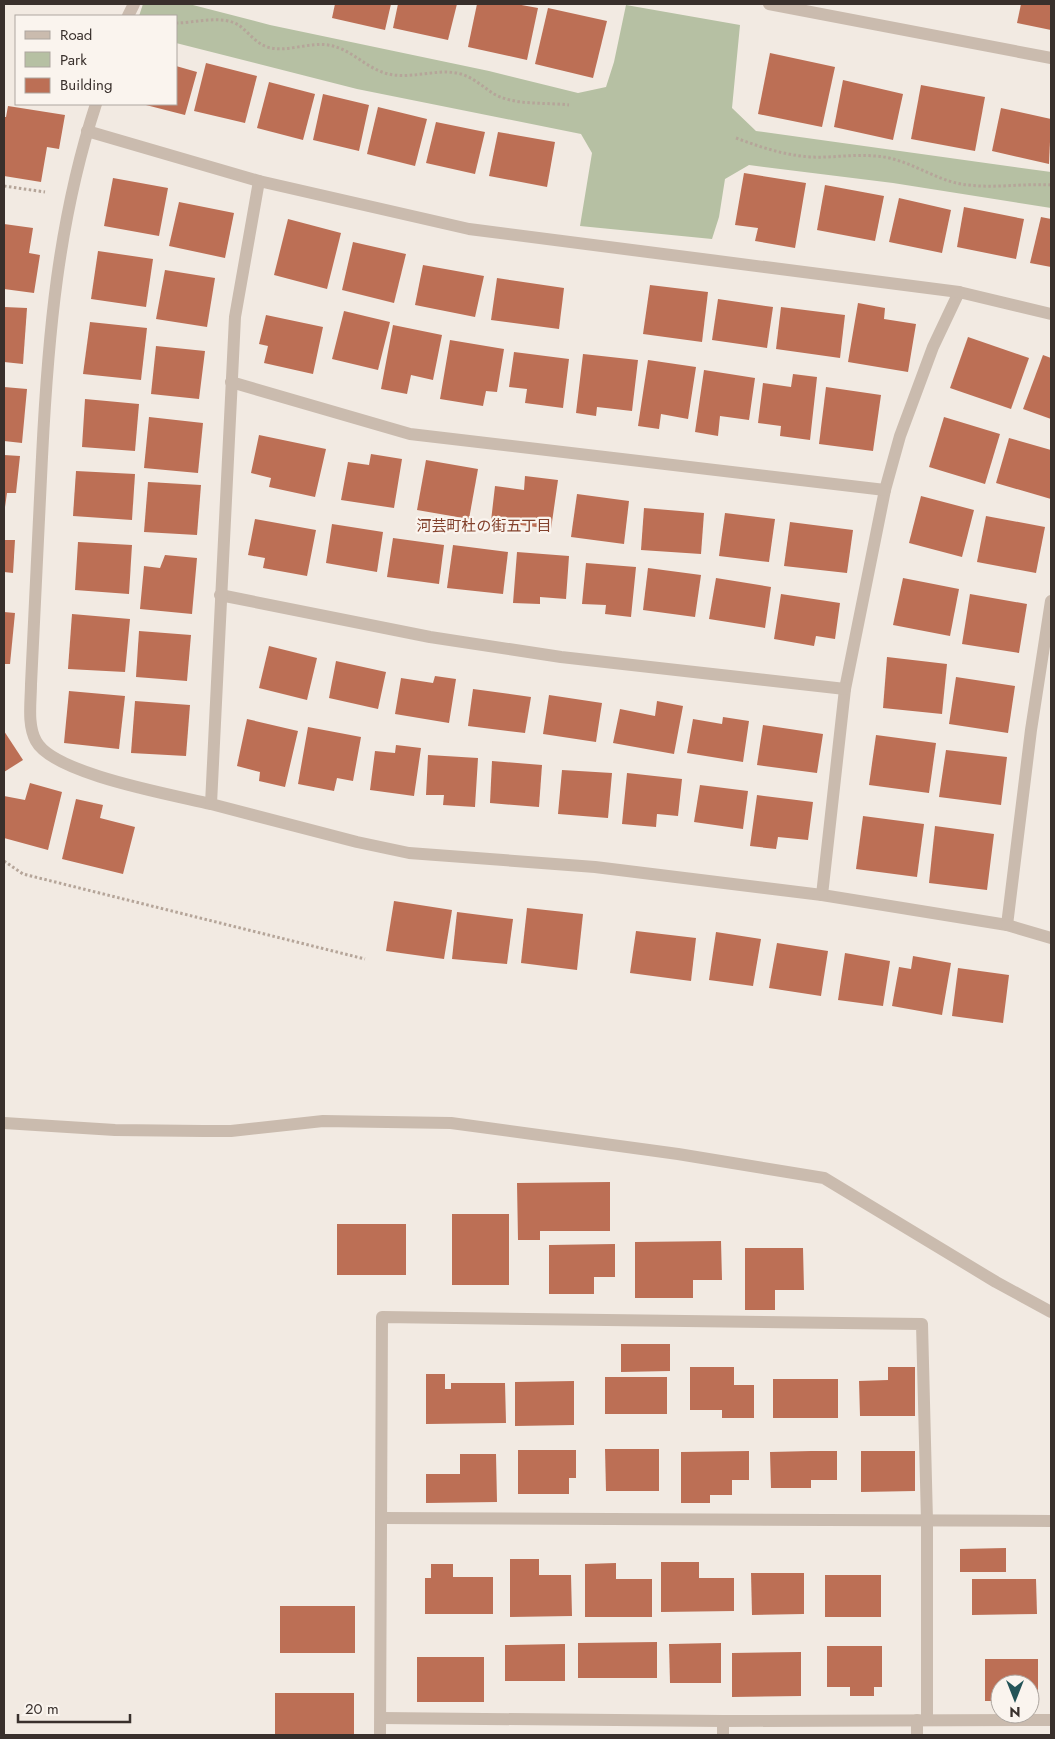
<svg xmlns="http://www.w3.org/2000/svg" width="1055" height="1739" viewBox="0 0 1055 1739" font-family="Jost,'Noto Sans JP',sans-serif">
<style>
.green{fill:#b6c0a3}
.building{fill:#bc6f55}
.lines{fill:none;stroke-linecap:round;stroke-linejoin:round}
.path{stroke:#b5a599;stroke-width:3;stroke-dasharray:2.5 2.5;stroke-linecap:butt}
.minor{stroke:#cabbae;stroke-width:12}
.labels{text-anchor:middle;stroke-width:4.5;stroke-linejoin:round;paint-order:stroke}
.neighbourhood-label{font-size:15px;fill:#82402b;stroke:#faf4ee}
</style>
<rect width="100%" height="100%" fill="#f2eae2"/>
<!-- green -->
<polygon class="green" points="143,4 189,4 270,25 489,71 578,93 606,87 614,62 626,5 740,25 732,108 756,131 1051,172 1051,208 893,183 749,165 725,179 719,217 712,239 580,226 592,153 581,134 357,89 176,43 176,16 139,16"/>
<!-- building -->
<g class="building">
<polygon points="335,4 391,4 385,30 332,18"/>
<polygon points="398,4 457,4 448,40 393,28"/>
<polygon points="477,4 516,4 538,8 527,60 468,47"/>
<polygon points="1021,4 1051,4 1051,30 1017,23"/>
<polygon points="548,8 607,21 593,78 535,64"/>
<polygon points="770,53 835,67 822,127 758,114"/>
<polygon points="206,63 257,76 245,123 194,111"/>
<polygon points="176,66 197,72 185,115 142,104 176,104"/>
<polygon points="843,80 903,94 893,140 834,127"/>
<polygon points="269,82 315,94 303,140 257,128"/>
<polygon points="921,85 985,97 975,151 911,139"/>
<polygon points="323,94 369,105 359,151 313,140"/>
<polygon points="8,106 65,115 59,149 47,147 41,182 4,176 4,117 6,117"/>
<polygon points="378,107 427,119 415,166 367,154"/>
<polygon points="1001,108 1051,119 1049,164 992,151"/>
<polygon points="436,122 485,132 475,174 426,163"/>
<polygon points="498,132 555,142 547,187 489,176"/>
<polygon points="744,173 806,183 795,248 755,241 758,228 735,225"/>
<polygon points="113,178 168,188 159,236 104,226"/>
<polygon points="825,185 884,196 875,241 817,230"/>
<polygon points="899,198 951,210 942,253 889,242"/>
<polygon points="179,202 234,213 225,258 169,246"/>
<polygon points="964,207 1024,219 1016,259 957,247"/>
<polygon points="1041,217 1051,219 1051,267 1030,263"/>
<polygon points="288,219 341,233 327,289 274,275"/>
<polygon points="4,224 33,228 29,253 40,255 34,293 4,289"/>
<polygon points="353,242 406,254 394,303 342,290"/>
<polygon points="98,251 153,259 146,307 91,299"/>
<polygon points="423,265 484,276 475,317 415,305"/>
<polygon points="165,270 215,278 207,327 156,319"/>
<polygon points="497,278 564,288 559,329 491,320"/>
<polygon points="650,285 708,292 702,342 643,334"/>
<polygon points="718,299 773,307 767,348 712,340"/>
<polygon points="858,303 885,308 884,319 916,324 908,372 848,362"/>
<polygon points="4,307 27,308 23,364 4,362"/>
<polygon points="781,307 845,315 840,358 776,349"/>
<polygon points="344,311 390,322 378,370 332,359"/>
<polygon points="266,315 323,327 313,374 264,363 268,346 259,344"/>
<polygon points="90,322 147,328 141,380 83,374"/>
<polygon points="393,325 442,335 433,380 411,375 407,394 381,389"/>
<polygon points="968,337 1029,358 1011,409 950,388"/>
<polygon points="450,340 504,349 497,392 486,391 483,406 440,399"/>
<polygon points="156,346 205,351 199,399 151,394"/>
<polygon points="514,352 569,359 563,408 525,403 527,389 509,387"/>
<polygon points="583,354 638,360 632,411 597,407 596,416 576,413"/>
<polygon points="1043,355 1051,358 1051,419 1023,409"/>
<polygon points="648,360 696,367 688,419 661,414 659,429 638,426"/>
<polygon points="704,370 755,378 749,420 720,416 718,436 695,432"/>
<polygon points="793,374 817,377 810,440 780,436 781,426 758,423 763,383 791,387"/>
<polygon points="4,387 27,389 22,443 4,441"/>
<polygon points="826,387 881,395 873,451 819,444"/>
<polygon points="85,399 139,404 135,451 82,447"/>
<polygon points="149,417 203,423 198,473 144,468"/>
<polygon points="944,417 1000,434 985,484 929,467"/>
<polygon points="259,435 326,449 315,497 269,487 271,478 251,473"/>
<polygon points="1009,438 1051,450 1051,499 996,483"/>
<polygon points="371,454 402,459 394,508 341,500 348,462 369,465"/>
<polygon points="4,455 20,456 16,493 7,493 5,507"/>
<polygon points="426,460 478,469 469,519 417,510"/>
<polygon points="76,471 135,474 132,520 73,516"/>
<polygon points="525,476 558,480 551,529 491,521 495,486 524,490"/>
<polygon points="148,482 201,485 197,535 144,532"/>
<polygon points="577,494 629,501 624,544 571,537"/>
<polygon points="921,496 974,510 962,557 909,543"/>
<polygon points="644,508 704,513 701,554 641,550"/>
<polygon points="725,513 775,519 769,562 719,556"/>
<polygon points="986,516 1045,527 1036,573 977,562"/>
<polygon points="255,519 316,530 307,576 263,568 265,558 248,555"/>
<polygon points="790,522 853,530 847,573 784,566"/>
<polygon points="332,524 383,532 377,572 326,563"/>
<polygon points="393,538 444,545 439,584 387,577"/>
<polygon points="4,540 15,540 13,573 4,572"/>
<polygon points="78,542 132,545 129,594 75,590"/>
<polygon points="453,545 508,552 503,594 447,588"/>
<polygon points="517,552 569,556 566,599 540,597 540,604 513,603"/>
<polygon points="165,555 197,558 192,614 140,609 144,566 160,568"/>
<polygon points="586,563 636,567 631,617 605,614 606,605 582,604"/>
<polygon points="648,568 701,575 695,617 643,610"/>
<polygon points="716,578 771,587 765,628 709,619"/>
<polygon points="903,578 959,589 950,636 893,625"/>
<polygon points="781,594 840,603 835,639 816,636 814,646 774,639"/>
<polygon points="970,594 1027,604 1019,653 962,644"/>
<polygon points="4,612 15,613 10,664 4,664"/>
<polygon points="72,614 130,619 125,672 68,669"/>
<polygon points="139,631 191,635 187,681 136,677"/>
<polygon points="269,646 317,658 307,700 259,688"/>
<polygon points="887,657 947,664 942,714 883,708"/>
<polygon points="336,661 386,672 378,709 329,698"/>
<polygon points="435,676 456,679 449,723 395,714 401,678 433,683"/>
<polygon points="956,677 1015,686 1008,733 949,724"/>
<polygon points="473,689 531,697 525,733 468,726"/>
<polygon points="69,691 125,696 119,749 64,743"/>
<polygon points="549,695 602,703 596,742 543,734"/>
<polygon points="135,701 190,705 186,756 131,753"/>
<polygon points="657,701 683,706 674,754 613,743 620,709 655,716"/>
<polygon points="723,717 749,721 743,762 687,753 693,719 722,724"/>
<polygon points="247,719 298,731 285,787 259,781 260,772 237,766"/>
<polygon points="763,725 823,734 817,773 757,765"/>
<polygon points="308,727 361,737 353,781 337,778 334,791 298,784"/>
<polygon points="4,731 23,760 4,772"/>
<polygon points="876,735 936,743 929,793 869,785"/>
<polygon points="396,745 421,748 414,796 370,790 375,751 395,753"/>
<polygon points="946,750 1007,757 1001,805 939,797"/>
<polygon points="428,755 478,758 475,807 443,805 444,795 426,795"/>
<polygon points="492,761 542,765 539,807 490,803"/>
<polygon points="562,770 612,773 608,818 558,814"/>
<polygon points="627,773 682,779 678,816 657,814 656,827 622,824"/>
<polygon points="30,783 62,792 48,850 4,838 4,796 25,800"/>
<polygon points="700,785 748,791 743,829 694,822"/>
<polygon points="757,795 813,802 808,840 778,837 776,849 750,846"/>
<polygon points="76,799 103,805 100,818 135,827 123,874 62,859"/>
<polygon points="863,816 924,824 917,877 856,869"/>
<polygon points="935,826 994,834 987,890 929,883"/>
<polygon points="394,901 452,910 444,959 386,951"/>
<polygon points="527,908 583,914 577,970 521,963"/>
<polygon points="457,912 513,919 507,964 452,959"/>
<polygon points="636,931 696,938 691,981 630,973"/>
<polygon points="716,932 761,939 753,986 709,980"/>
<polygon points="777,943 828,951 821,996 769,988"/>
<polygon points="845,953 890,961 883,1006 838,1000"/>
<polygon points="913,956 951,963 942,1015 892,1006 899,967 911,969"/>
<polygon points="958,968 1009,975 1003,1023 952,1016"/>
<polygon points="610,1182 610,1231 540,1231 540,1240 518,1240 517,1183"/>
<rect x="452" y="1214" width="57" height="71"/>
<rect x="337" y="1224" width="69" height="51"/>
<polygon points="721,1241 722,1280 693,1280 693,1298 635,1298 635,1242"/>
<polygon points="615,1244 615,1277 594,1277 594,1294 549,1294 549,1245"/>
<polygon points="745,1248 803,1248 804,1290 775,1290 775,1310 745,1310"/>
<polygon points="621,1344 670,1344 670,1371 621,1372"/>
<polygon points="690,1367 734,1367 734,1385 754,1385 754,1418 722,1418 722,1410 690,1410"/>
<polygon points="888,1367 915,1367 915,1416 860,1416 859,1381 888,1380"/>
<polygon points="426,1374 445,1374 445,1389 451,1389 451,1383 505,1383 506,1423 426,1424"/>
<rect x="605" y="1377" width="62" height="37"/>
<rect x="773" y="1379" width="65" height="39"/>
<polygon points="574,1381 574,1425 515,1426 515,1382"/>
<polygon points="605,1449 659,1449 659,1491 606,1491"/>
<polygon points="518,1450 576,1450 576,1478 569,1478 569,1494 518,1494"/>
<polygon points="749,1451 749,1480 732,1480 732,1495 710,1495 710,1503 681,1503 681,1452"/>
<polygon points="811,1451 837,1451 837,1480 811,1480 811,1488 771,1488 770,1452"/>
<polygon points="861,1451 915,1451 915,1491 861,1492"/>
<polygon points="460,1454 496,1454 497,1502 426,1503 426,1474 460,1474"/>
<polygon points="1006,1548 1006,1572 960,1572 960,1549"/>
<polygon points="510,1559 539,1559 539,1575 571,1575 572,1616 510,1617"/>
<polygon points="661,1562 699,1562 699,1578 734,1578 734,1611 661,1612"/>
<polygon points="616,1563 616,1579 652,1579 652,1617 585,1617 585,1564"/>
<polygon points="431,1564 453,1564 453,1577 493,1577 493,1614 425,1614 425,1578 431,1578"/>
<polygon points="751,1573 804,1573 804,1614 752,1615"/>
<rect x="825" y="1575" width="56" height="42"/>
<polygon points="972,1579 1036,1579 1037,1614 972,1615"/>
<rect x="280" y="1606" width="75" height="47"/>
<polygon points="657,1642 657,1678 578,1678 578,1643"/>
<polygon points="721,1643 721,1683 670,1683 669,1644"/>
<polygon points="565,1644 565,1681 505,1681 505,1645"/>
<polygon points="827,1646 882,1646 882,1687 874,1687 874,1696 850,1696 850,1687 827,1687"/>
<polygon points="801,1652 801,1696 732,1697 732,1653"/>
<rect x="417" y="1657" width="67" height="45"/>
<polygon points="985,1659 1038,1659 1038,1701 1030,1701 1030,1684 1000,1684 1000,1701 985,1701"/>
<rect x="275" y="1693" width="79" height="42"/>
</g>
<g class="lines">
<!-- path -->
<g class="path">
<path d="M176 23C195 23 223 14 240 26 249 33 256 43 267 47 285 53 309 42 328 45 349 48 363 65 382 72 407 82 436 67 461 74 474 78 483 87 494 94 516 106 545 102 569 105"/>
<path d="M736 138C760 147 784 155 810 157 831 158 853 154 874 156 904 157 928 176 956 183 987 190 1020 183 1051 185"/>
<polyline points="4,186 45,192"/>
<polyline points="4,861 23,874 365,959"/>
</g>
<!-- minor -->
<g class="minor">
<polyline points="769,4 1051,58"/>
<polyline points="128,16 134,4"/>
<path d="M96 104C58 220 48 336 42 457 38 533 35 608 31 684 31 701 27 725 36 741 53 774 174 795 211 804"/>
<polyline points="87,131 259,181"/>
<polyline points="1051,314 959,292 933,347 900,436 885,490 845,689 822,895 1007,925 1031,730 1051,601"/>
<polyline points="231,382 410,434 885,490"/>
<polyline points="220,595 430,637 561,657 845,689"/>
<polyline points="822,895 595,867 409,853 357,842 211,804 235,317 259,181 469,229 959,292"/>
<polyline points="1007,925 1051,938"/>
<polyline points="4,1123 115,1130 203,1131 231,1131 323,1121 451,1123 678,1154 824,1178 996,1282 1051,1312"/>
<polyline points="382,1518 1051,1521"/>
<polyline points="381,1718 723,1721 1051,1720"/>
<polyline points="917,1720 917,1735"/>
<polyline points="380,1735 382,1317 922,1324 927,1521 927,1720"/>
<polyline points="723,1735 723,1721"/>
</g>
</g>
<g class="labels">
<!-- neighbourhood labels -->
<g class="neighbourhood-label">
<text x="484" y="531">河芸町杜の街五丁目</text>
</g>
</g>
<!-- border -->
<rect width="1055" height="1739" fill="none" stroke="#39302c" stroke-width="10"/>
<!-- legend -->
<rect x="15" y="15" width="162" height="90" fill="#faf4ee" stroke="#ada6a0"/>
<rect x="25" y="31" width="25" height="8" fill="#cabbae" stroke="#ada6a0"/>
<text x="60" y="40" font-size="15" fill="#39302c">Road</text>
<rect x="25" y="52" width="25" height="15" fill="#b6c0a3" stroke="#ada6a0"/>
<text x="60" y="65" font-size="15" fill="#39302c">Park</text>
<rect x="25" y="78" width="25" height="15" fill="#bc6f55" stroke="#ada6a0"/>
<text x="60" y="90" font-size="15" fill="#39302c">Building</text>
<!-- north arrow -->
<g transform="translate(1015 1699) rotate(180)"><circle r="24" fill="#faf4ee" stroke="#ada6a0"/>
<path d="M0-4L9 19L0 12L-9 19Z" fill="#245458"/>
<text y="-8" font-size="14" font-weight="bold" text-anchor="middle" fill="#39302c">N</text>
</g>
<!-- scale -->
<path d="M18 1714v8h112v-8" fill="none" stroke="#39302c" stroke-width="2.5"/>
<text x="25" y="1714" font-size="15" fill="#39302c" stroke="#faf4ee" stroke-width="4" paint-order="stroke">20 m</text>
</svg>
